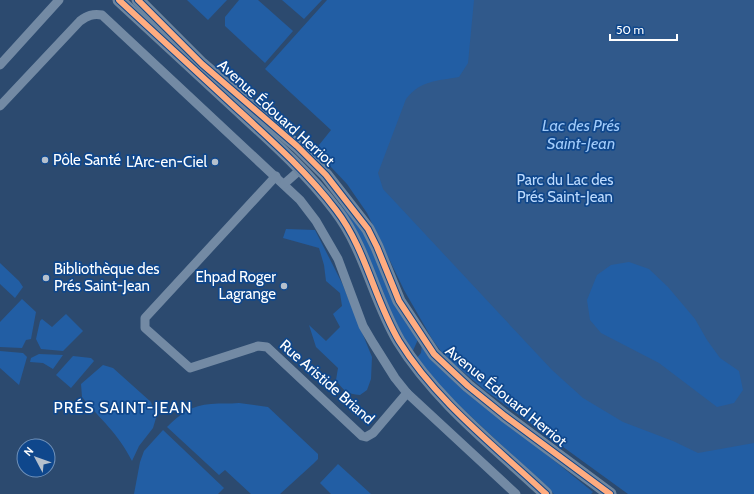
<svg xmlns="http://www.w3.org/2000/svg" width="754" height="494" viewBox="0 0 754 494" font-family="Cabin,sans-serif">
<style>
.green{fill:#225ea4}
.water{fill:#30598b;fill-rule:evenodd}
.lines{fill:none;stroke-linecap:round;stroke-linejoin:round}
.minor{stroke:#738aa4;stroke-width:9}
.secondary{stroke:#6f869f;stroke-width:13}
.cycleway-casing{stroke:#0f478c;stroke-width:8}
.cycleway{stroke:#ffac80;stroke-width:6}
.poi-dot{fill:#b5c0cd;stroke:#0f478c;stroke-width:1.5}
.labels{text-anchor:middle;stroke-width:3.5;stroke-linejoin:round;paint-order:stroke}
.street-label{font-size:15px;fill:#fff;stroke:#0f478c}
.poi-label{font-size:15px;fill:#fff;stroke:#0f478c;text-anchor:start}
.park-label{font-size:15px;fill:#bddbfe;stroke:#0f478c}
.water-label{font-size:16px;font-style:italic;fill:#a1cbfa;stroke:#0f478c}
.neighbourhood-label{font-size:16px;letter-spacing:1px;fill:#fff;stroke:#0f478c}
</style>
<rect width="100%" height="100%" fill="#2c4a6f"/>
<!-- green -->
<g class="green">
<polygon points="187,0 227,0 208,20"/>
<polygon points="239,0 258,0 293,31 265,63 225,26 225,17"/>
<polygon points="282,0 322,0 304,19"/>
<polygon points="327,0 754,0 754,494 628,494 486,391 445,357 432,339 404,290 367,213 347,184 315,150 331,130 265,69"/>
<polygon points="335,200 363,228 419,337 412,353 401,339"/>
<path d="M286 229 315 230 342 283 372 357 371 379 367 390 360 395C347 394 343 390 336 380L338 368 316 347 309 325 326 341 340 327 333 314 342 306 340 293 326 281 324 265 319 248 283 238Z"/>
<polygon points="0,263 19,281 23,287 15,298 0,284"/>
<polygon points="22,299 36,312 31,339 26,340 22,348 0,347 0,322"/>
<polygon points="66,314 83,331 63,351 41,349 36,339 40,321 42,319 52,327"/>
<polygon points="422,344 525,437 593,492 591,494 554,494 447,394 416,359 421,353"/>
<polygon points="0,351 23,353 27,357 19,385 0,368"/>
<polygon points="39,354 63,355 53,369 43,363 30,362 31,358"/>
<polygon points="73,356 91,358 94,361 71,388 56,375"/>
<path d="M103 365 113 368 151 402 154 411 156 418 153 428 139 446 132 461C118 433 101 420 82 397L81 384Z"/>
<path d="M239 403 268 407 318 454V459L313 464 280 494H251L225 470 219 475 167 427C180 414 192 405 211 404 221 403 229 404 239 403Z"/>
<polygon points="163,430 224,488 218,494 134,494 140,462 144,451"/>
<polygon points="338,464 371,494 331,494 320,483"/>
</g>
<!-- water -->
<path class="water" d="M474 0H754V443L698 453 673 441 623 422 583 398 552 370 383 189 378 173 406 99C421 80 437 81 459 77L468 63ZM629 262 649 269 668 287 695 319 707 340 720 358 739 371 743 390 734 403 717 407 659 363 601 333 590 320 587 300 597 275 611 265Z"/>
<g class="lines">
<!-- minor -->
<g class="minor">
<polyline points="0,65 59,0"/>
<path d="M0 106 80 21C87 16 93 13 102 15L300 200 316 221 338 259 363 326 373 343 395 378 407 393 516 494"/>
<polyline points="276,176 145,318 145,328 190,368 258,346 267,347 362,436 366,437 373,433 407,393"/>
<polyline points="284,184 301,169"/>
</g>
<!-- secondary -->
<g class="secondary">
<path d="M119 0C158 36 197 72 236 108 271 140 307 172 336 210 366 249 374 299 399 341 436 401 495 446 546 494"/>
<polyline points="138,0 202,64 297,146 326,175 368,229 377,247 399,301 434,354 468,386 505,416 610,494"/>
</g>
<defs>
<g id="cycleway">
<path d="M119 0C158 36 197 72 236 108 271 140 307 172 336 210 366 249 374 299 399 341 436 401 495 446 546 494"/>
<polyline points="138,0 202,64 297,146 326,175 368,229 377,247 399,301 434,354 468,386 505,416 610,494"/>
</g>
</defs>
<!-- cycleway casing -->
<use href="#cycleway" class="cycleway-casing"/>
<!-- cycleway -->
<use href="#cycleway" class="cycleway"/>
</g>
<!-- markers -->
<g class="poi-dot">
<circle cx="45" cy="160" r="4"/>
<circle cx="215" cy="162" r="4"/>
<circle cx="46" cy="278" r="4"/>
<circle cx="284" cy="286" r="4"/>
</g>
<g class="labels">
<!-- street labels -->
<g class="street-label">
<text transform="translate(276 113) rotate(42)" y="5">Avenue Édouard Herriot</text>
<text transform="translate(327 382) rotate(41)" y="5">Rue Aristide Briand</text>
<text transform="translate(506 396) rotate(39)" y="5">Avenue Édouard Herriot</text>
</g>
<!-- poi labels -->
<g class="poi-label">
<text x="53" y="165">Pôle Santé</text>
<text x="207" y="167" text-anchor="end">L'Arc-en-Ciel</text>
<text x="54" y="274">Bibliothèque des<tspan x="54" dy="17">Prés Saint-Jean</tspan></text>
<text x="276" y="282" text-anchor="end">Ehpad Roger<tspan x="276" dy="17">Lagrange</tspan></text>
</g>
<!-- park labels -->
<g class="park-label">
<text x="565" y="185">Parc du Lac des<tspan x="565" dy="17">Prés Saint-Jean</tspan></text>
</g>
<!-- water labels -->
<g class="water-label">
<text x="581" y="131">Lac des Prés<tspan x="581" dy="18">Saint-Jean</tspan></text>
</g>
<!-- neighbourhood labels -->
<g class="neighbourhood-label">
<text x="123" y="413">PRÉS SAINT-JEAN</text>
</g>
</g>
<!-- north arrow -->
<g transform="translate(36 458) rotate(311)"><circle r="19" fill="#0f478c" stroke="#6f91ba"/>
<path d="M0-3L7 15L0 10L-7 15Z" fill="#b5c0cd"/>
<text y="-6" font-size="11" font-weight="bold" text-anchor="middle" fill="#ffffff">N</text>
</g>
<!-- scale -->
<path d="M610 34v6h67v-6" fill="none" stroke="#ffffff" stroke-width="2"/>
<text x="616" y="34" font-size="12" fill="#ffffff" stroke="#0f478c" stroke-width="3" paint-order="stroke">50 m</text>
</svg>
